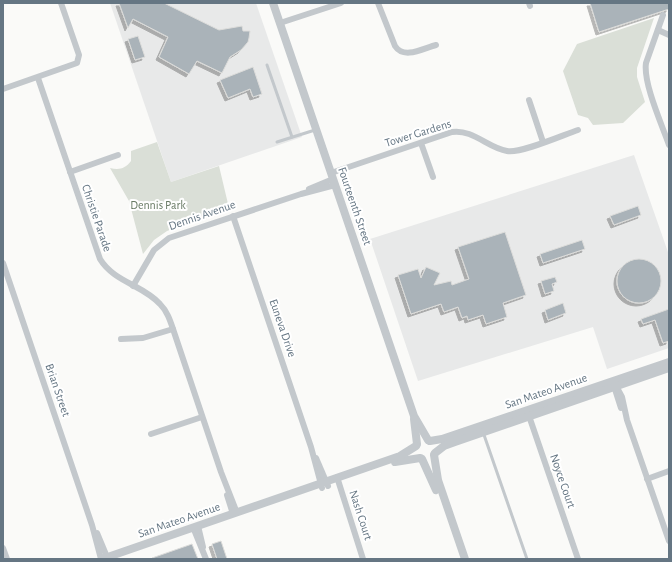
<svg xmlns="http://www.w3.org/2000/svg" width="672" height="562" viewBox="0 0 672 562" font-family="'Alegreya Sans',sans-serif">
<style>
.built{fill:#e8e9e9}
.green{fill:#dadfd7}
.building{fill:#aab3b9;stroke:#dcdcda;filter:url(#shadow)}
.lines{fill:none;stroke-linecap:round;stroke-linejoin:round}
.service{stroke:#c3c8cc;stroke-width:3}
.minor{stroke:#c3c8cc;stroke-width:6}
.tertiary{stroke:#c3c8cc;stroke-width:8}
.labels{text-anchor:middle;stroke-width:4;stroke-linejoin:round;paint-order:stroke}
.street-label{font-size:12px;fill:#657683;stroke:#fff}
.park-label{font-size:12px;fill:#687a64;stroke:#fff}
</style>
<defs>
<filter id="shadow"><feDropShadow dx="-3" dy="3" stdDeviation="0" flood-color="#0004"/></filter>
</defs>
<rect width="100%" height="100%" fill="#fafaf8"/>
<!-- built -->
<g class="built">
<polygon points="110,3 256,3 302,137 171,182"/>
<polygon points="634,155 669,255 669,348 607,369 593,327 418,381 370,239"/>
</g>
<!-- green -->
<g class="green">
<polygon points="654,18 637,68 637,77 645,102 623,123 593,125 588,118 578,115 563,71 577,44"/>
<path d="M157 142 171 182 219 166 229 208 167 231 154 240 143 254 129 201 110 168C119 170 125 169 131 161V151Z"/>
</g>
<!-- building -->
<g class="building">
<polygon points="119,3 164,3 219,30 242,26 243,31 250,31 249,38 248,42 241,50 230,57 222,73 197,61 189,74 159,57 168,37 133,19 128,28"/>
<polygon points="590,3 669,3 669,9 599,32"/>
<polygon points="138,36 145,57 135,60 128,39"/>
<polygon points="253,67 262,94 253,97 250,89 228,98 220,80"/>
<polygon points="638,206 641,215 614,225 610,216"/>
<polygon points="505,232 526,295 503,303 507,317 486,324 483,315 468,320 467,316 462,318 458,307 444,312 441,304 411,314 398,275 418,269 421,278 426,267 440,273 434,285 451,281 452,285 469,279 458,247"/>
<polygon points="582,240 585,249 543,263 540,254"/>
<circle cx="639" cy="281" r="22"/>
<polygon points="555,277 557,282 552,284 554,291 545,294 541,281"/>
<polygon points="563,303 566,313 548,320 545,310"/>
<polygon points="669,309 669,341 663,343 655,320 643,324 641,319"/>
<polygon points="221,541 227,559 217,559 212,544"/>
<polygon points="192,544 198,559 152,559 152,558"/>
</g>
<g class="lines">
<!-- service -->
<g class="service">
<polyline points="267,65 292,137"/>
<polyline points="277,142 315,130"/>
<polyline points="483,432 527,559"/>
</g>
<!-- minor -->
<g class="minor">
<path d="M378 3 395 46C404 60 424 48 436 45"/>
<polyline points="529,3 530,6"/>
<path d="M663 15 646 63C643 83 662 125 669 145"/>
<polyline points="280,23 341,3"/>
<polyline points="658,30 669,35"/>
<path d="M38 78 100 259C114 282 143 285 160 304 167 311 170 320 173 329L221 472 237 513"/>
<polyline points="3,89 77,63 79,55 61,3"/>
<polyline points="529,100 543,142"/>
<polyline points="421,143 433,177"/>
<polyline points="70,172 118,155"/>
<path d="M331 173 452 132C473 129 488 148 507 151 520 154 563 135 578 130"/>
<polyline points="309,189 333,179"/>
<polyline points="233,216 311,447 322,488"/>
<polyline points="3,263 92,525 101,559"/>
<polyline points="133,286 154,250 169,238 301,194 335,185"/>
<polyline points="121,339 143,338 173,329"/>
<polyline points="613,383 621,408"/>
<polyline points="615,384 622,397 627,420 669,541"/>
<polyline points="528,413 578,559"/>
<polyline points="151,434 202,417"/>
<polyline points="316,458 328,486"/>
<polyline points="337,477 363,559"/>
<polyline points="647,479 669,471"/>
<polyline points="227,495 233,514"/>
<polyline points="198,526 203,547"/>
<polyline points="193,527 206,559"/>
<polyline points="97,533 107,557"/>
<polyline points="3,548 7,559"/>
</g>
<!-- tertiary -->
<g class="tertiary">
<polyline points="273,3 414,416 428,440"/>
<polyline points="414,419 417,444"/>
<polyline points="430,441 442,439 669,362"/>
<polyline points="435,453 444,446 455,442 669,368"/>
<polyline points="434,455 438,480 465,559"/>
<polyline points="422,459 436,490"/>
<polyline points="395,462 420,458"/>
<polyline points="102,559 400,456 416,446"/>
</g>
</g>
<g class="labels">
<!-- street labels -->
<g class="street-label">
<text transform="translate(418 133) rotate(-17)" y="4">Tower Gardens</text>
<text transform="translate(355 206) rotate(71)" y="4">Fourteenth Street</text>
<text transform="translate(202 215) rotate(-19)" y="4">Dennis Avenue</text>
<text transform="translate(97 218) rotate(71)" y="4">Christie Parade</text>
<text transform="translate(283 328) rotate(71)" y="4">Euneva Drive</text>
<text transform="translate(58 390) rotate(71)" y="4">Brian Street</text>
<text transform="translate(546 391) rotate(-19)" y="4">San Mateo Avenue</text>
<text transform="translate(563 481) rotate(71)" y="4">Noyce Court</text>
<text transform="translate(361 515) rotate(72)" y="4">Nash Court</text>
<text transform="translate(179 520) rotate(-19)" y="4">San Mateo Avenue</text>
</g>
<!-- park labels -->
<g class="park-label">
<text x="158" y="209">Dennis Park</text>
</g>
</g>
<!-- border -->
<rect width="672" height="562" fill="none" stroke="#657683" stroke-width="8"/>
</svg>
